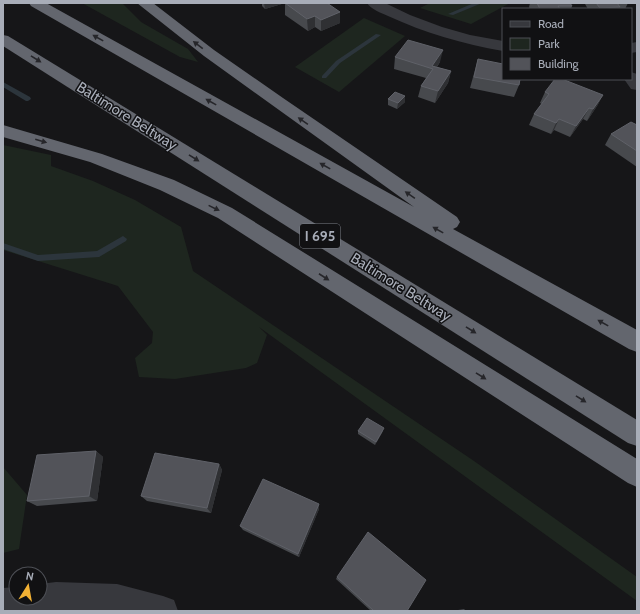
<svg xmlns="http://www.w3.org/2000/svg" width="640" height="614" viewBox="0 0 640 614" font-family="Cabin,sans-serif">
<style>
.green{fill:#1e261f}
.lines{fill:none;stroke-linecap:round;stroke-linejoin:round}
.stream{fill:#2c353c;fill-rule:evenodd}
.street{fill:#37383d;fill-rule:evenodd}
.highway{fill:#63666e;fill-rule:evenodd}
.wall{fill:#47494d}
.shaded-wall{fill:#2f3033}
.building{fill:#525359;stroke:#5f6168}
.oneway{fill:#26262a}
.labels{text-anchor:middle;stroke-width:3;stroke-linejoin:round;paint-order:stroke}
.shield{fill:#111113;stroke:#7b7e86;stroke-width:1}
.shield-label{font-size:14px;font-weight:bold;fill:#a8adb8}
.street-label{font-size:15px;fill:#a8adb8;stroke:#111113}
</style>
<rect width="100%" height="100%" fill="#161618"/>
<!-- green -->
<g class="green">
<polygon points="82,3 122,3 141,22 188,49 198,62 180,57"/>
<polygon points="430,3 510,3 471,24 420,8"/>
<polygon points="364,18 405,36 339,92 295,67"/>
<polygon points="3,145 51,155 51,166 93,181 135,200 181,227 193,271 474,461 637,577 637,601 259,327 267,335 257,363 246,368 175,379 139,377 135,358 152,343 153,332 118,286 3,250"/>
<polygon points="3,467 27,495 19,549 3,553"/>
</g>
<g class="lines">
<!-- stream -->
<g class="stream">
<polygon points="474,3 482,3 453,15 448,14"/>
<polygon points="376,34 381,35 340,63 326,78 322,78 322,76 336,61"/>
<polygon points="3,82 30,97 31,99 28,101 26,101 3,87"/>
<polygon points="123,236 127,239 126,241 99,257 38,261 3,249 3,243 38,255 97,251"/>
</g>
<!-- street -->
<g class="street">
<path d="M367 3H385L410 15 442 27 470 35 503 41V51C463 44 425 33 388 16 381 13 371 9 367 3Z"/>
<polygon points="637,42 637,52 631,53 631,43"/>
<polygon points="631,72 637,74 637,90 631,89 624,79 631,79"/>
<polygon points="56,582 117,584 163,596 174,600 178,611 3,611 3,588 16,587 16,598 40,598 40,584"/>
</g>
<!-- highway -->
<g class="highway">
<polygon points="29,3 46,3 414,207 204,56 137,3 153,3 214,50 283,98 457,217 460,222 457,227 453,229 637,330 637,352 629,349 31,6"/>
<polygon points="3,35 8,36 637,420 637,446 628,443 3,46"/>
<polygon points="3,125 102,154 174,180 232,208 637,459 637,487 628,483 218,218 160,190 90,162 3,137"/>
</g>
</g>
<!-- wall -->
<g class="wall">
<polygon points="262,3 285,3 265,9 262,6"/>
<polygon points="285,3 340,12 340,23 321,31 315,27 308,31 285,15"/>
<polygon points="530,3 570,3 572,6 571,9 530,9 529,7"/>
<polygon points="585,3 628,3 625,9 588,9 585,4"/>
<polygon points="395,57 440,62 437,67 451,71 448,83 435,103 418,97 421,86 426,78 394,69"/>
<polygon points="478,59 519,85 514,97 470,88"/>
<polygon points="545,92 603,95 597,106 587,121 583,119 570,137 554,130 551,134 529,125 534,114 542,104 540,103"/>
<polygon points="405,96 405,102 397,109 388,105 388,99"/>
<polygon points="637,125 637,167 605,145 611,134"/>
<polygon points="358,431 383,431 375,445 358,434"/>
<polygon points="96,451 103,457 97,501 37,506 27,501"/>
<polygon points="219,464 222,470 211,513 147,501 141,496"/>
<polygon points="319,504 319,509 299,557 243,530 240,526"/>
<polygon points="337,577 407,611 371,611 336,579"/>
<polygon points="464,609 466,611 458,611 458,610"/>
</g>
<!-- shaded-wall -->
<g class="shaded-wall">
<polygon points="264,3 285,3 265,9"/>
<polygon points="340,12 340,23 321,31 321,20"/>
<polygon points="315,16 315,27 308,31 307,19"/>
<polygon points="443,50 440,62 431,75 433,69 432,66"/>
<polygon points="451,71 448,83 435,103 438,91"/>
<polygon points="603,95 597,106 587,121 593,109"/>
<polygon points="405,96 405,102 397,109 398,103"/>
<polygon points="589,108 583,119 570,137 576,126"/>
<polygon points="559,119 554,130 551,134 556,123"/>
<polygon points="384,428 383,431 375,445 376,442"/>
<polygon points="96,451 103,457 97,501 89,496"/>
<polygon points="219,464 222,470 211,513 207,508"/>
<polygon points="319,504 319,509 299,557 298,554"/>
</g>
<!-- building -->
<g class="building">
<polygon points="285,3 327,3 340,12 321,20 315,16 307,19"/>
<polygon points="537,3 570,3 572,6 558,6 560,9 540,9"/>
<polygon points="596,3 619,3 617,3 620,7 600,8"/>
<polygon points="408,40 443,50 432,66 451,71 438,91 421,86 433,69 395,57"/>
<polygon points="478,59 503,64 503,79 520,79 519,85 474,77"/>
<polygon points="555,79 562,79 603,95 593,109 589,108 576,126 559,119 556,123 534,114 549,94 545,92"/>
<polygon points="395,92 405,96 398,103 388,99"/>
<polygon points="631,122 637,125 637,151 611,134"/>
<polygon points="367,418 384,428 376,442 358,431"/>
<polygon points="96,451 89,496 27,501 37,455"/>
<polygon points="155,453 219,464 207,508 141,496"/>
<polygon points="263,479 319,504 298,554 240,526"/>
<polygon points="368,532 426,580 407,611 374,611 337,577"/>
</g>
<!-- one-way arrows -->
<defs><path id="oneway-solid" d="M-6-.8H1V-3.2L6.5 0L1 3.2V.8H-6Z"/></defs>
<g class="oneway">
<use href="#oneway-solid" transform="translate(98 38) rotate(-151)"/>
<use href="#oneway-solid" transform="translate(198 45) rotate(-143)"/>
<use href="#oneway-solid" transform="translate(36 59) rotate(32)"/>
<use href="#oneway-solid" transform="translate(211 102) rotate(-151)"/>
<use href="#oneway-solid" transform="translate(303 121) rotate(-145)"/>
<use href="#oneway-solid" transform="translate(41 141) rotate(16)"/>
<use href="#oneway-solid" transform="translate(194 158) rotate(32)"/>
<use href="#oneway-solid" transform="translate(325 166) rotate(-151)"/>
<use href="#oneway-solid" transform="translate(410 195) rotate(-145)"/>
<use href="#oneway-solid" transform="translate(214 208) rotate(26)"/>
<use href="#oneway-solid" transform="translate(438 230) rotate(-151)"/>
<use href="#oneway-solid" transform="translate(324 277) rotate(33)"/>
<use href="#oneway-solid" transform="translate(603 323) rotate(-151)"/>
<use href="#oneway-solid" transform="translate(471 330) rotate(32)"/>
<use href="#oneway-solid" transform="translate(481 376) rotate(32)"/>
<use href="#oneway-solid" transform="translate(581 399) rotate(32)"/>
</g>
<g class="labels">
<!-- shield labels -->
<rect class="shield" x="300" y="224" width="40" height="24" rx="3"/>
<g class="shield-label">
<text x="320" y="241">I 695</text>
</g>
<!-- street labels -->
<g class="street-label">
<text transform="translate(127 116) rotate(32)" y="5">Baltimore Beltway</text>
<text transform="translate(401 287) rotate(32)" y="5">Baltimore Beltway</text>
</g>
</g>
<!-- border -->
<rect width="640" height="614" fill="none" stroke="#a8adb8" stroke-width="8"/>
<!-- legend -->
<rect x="502" y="8" width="130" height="72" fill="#111113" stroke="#4d4f55"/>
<rect x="510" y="21" width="20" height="6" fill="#37383d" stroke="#4d4f55"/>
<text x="538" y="28" font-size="12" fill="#a8adb8">Road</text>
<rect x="510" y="38" width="20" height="12" fill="#1e261f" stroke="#4d4f55"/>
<text x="538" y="48" font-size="12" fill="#a8adb8">Park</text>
<rect x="510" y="58" width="20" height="12" fill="#525359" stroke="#4d4f55"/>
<text x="538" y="68" font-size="12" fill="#a8adb8">Building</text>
<!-- north arrow -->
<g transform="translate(28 586) rotate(11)"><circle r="19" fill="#111113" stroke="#4d4f55"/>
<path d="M0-3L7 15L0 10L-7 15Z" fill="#f2b134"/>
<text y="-6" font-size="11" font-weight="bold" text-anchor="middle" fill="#a8adb8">N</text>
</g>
</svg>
